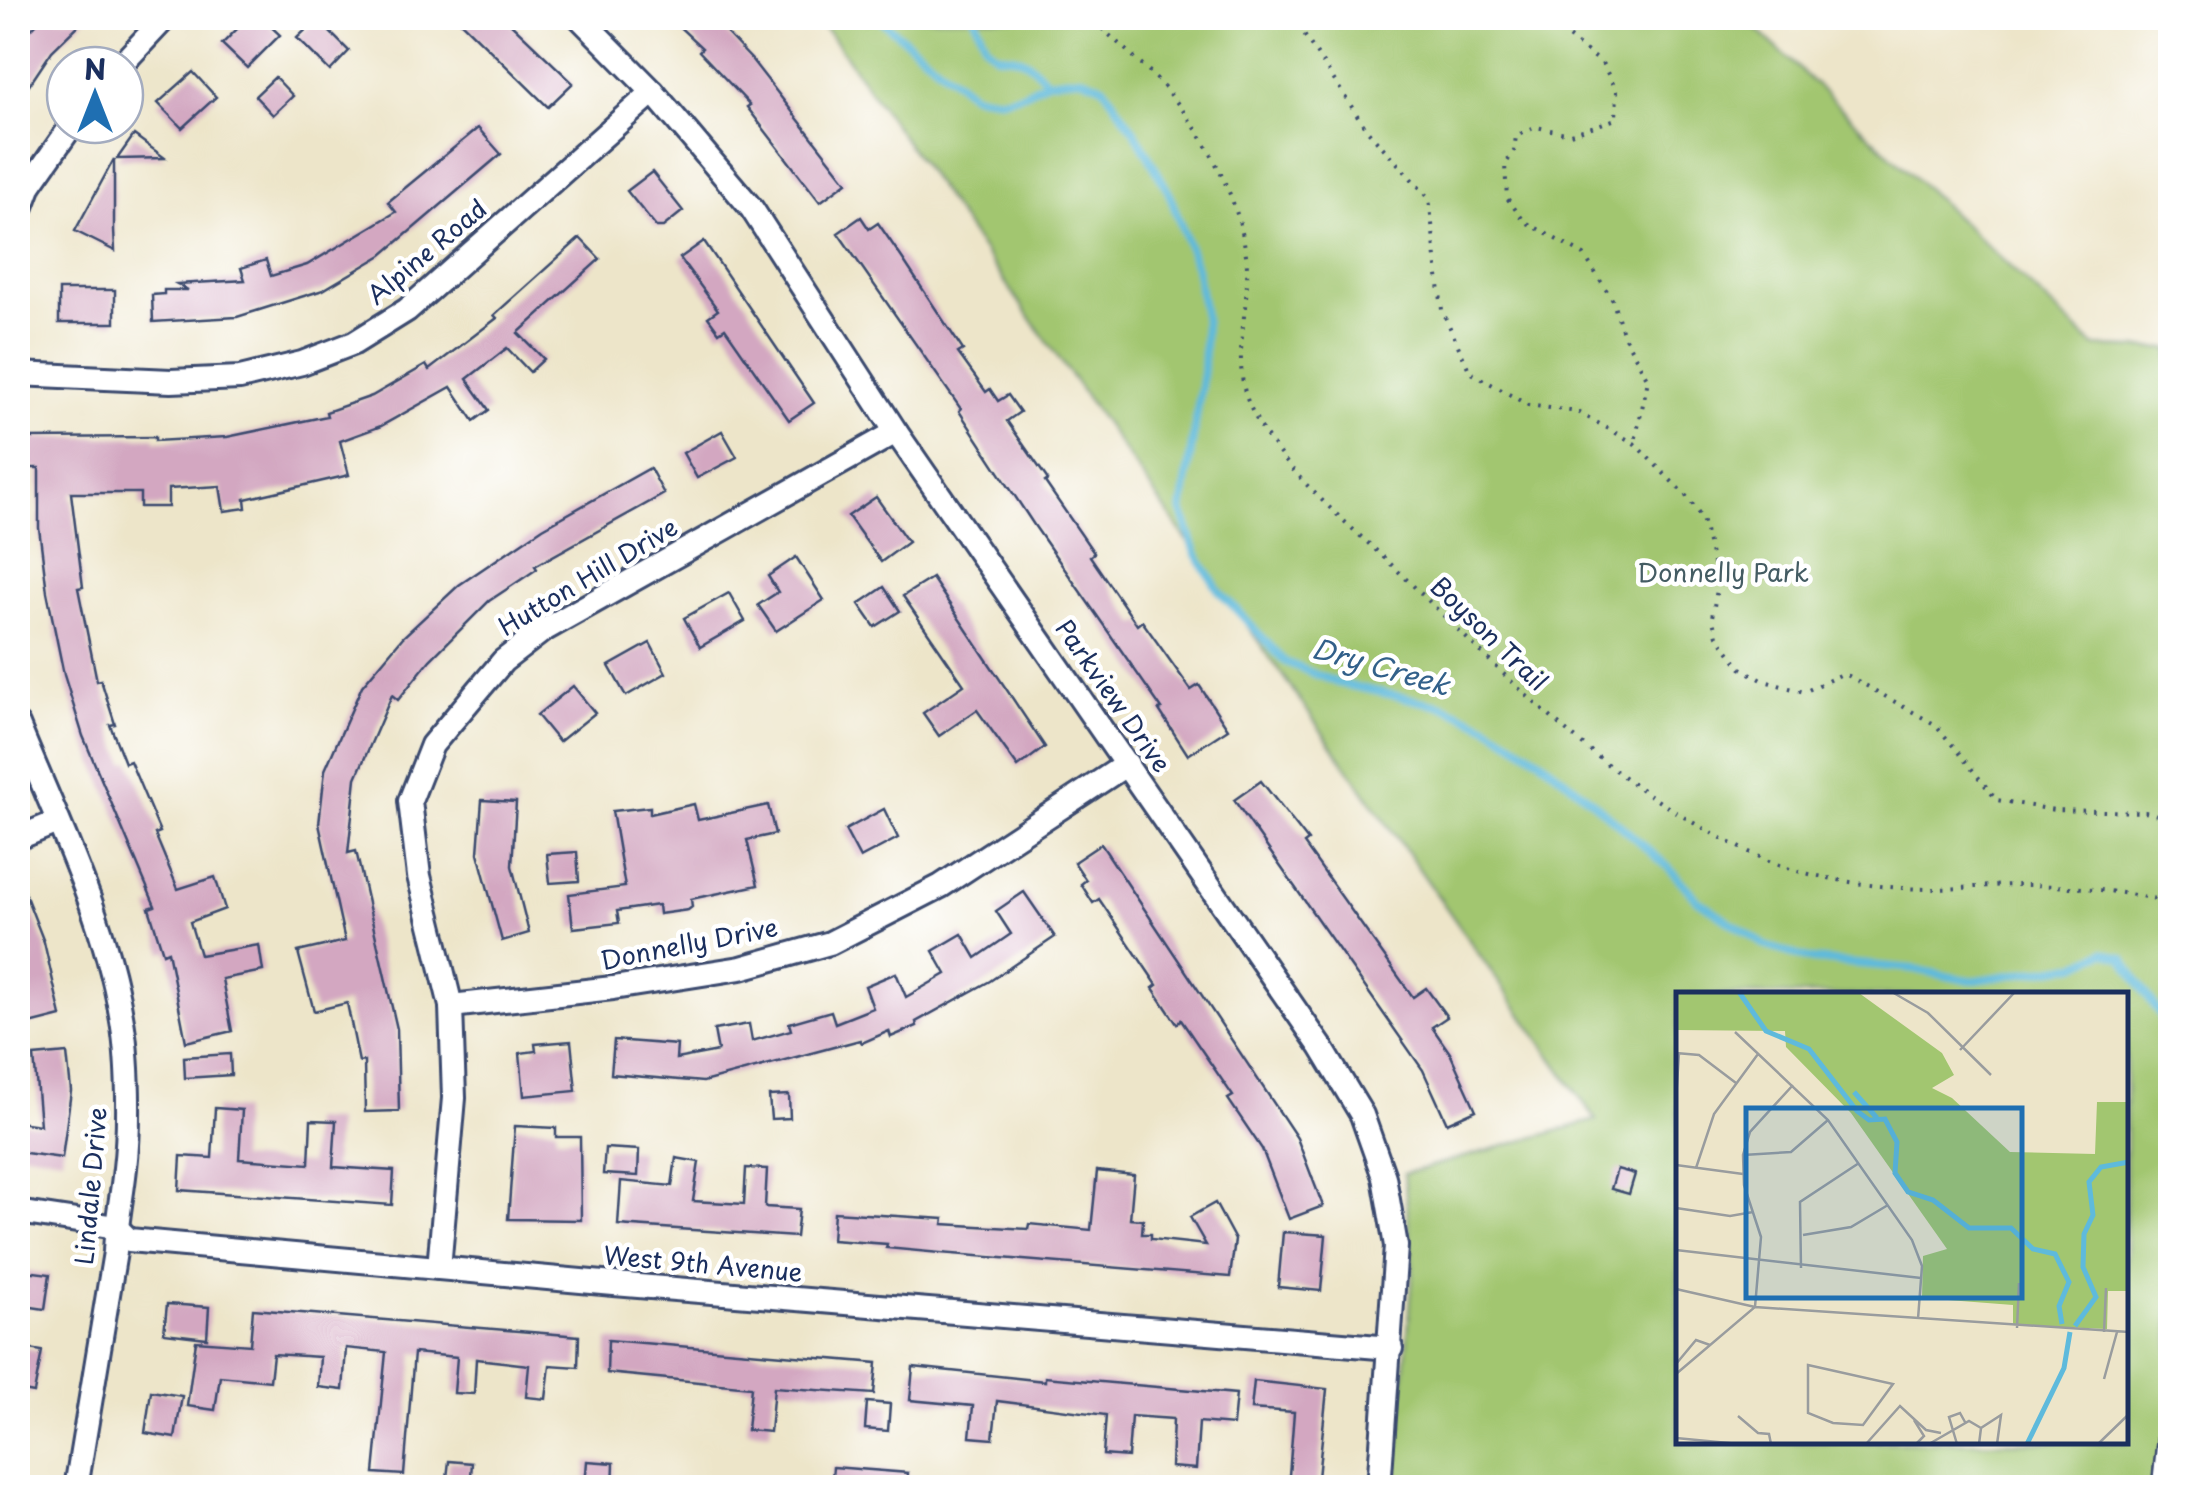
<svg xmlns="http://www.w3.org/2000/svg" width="2188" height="1505" viewBox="0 0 2188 1505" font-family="'Playpen Sans',sans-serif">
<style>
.green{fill:#a2c670;stroke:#5e7a67;stroke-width:2.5;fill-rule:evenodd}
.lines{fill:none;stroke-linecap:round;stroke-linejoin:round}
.stream{stroke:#5ebadc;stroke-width:8}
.building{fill:#d3a7c1}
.lane-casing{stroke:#3a4a6e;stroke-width:16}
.street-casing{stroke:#3a4a6e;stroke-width:28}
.path{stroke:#3a4a6e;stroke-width:4;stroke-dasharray:2.5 8;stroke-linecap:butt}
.lane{stroke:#fff;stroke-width:11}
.street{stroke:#fff;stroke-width:22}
.labels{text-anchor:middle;stroke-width:9;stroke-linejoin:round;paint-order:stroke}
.street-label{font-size:25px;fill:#1b2f5e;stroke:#fff}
.park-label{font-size:25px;fill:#445c63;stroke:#fff}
.water-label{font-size:28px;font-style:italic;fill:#32608a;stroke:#fff}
.inset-river{fill:none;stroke:#5ebadc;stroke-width:5}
.inset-road{fill:none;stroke:#999c9e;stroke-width:2.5}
.view{fill:#1f6fb2;fill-opacity:0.15;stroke:#1f6fb2;stroke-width:5}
.inset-edge{fill:none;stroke:#1b2f5e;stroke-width:5}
</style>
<rect width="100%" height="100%" fill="#fff"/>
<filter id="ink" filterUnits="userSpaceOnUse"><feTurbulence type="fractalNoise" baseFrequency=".01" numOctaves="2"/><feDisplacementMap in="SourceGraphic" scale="20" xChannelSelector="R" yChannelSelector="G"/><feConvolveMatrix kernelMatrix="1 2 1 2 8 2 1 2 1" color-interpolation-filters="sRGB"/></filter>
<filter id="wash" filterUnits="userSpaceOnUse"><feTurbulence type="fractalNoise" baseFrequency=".0048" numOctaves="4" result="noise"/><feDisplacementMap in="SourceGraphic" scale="40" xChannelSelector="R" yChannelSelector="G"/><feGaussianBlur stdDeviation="2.25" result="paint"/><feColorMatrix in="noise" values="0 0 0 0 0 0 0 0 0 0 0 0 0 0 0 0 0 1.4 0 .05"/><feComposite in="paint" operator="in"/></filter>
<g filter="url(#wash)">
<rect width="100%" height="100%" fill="#ede5c9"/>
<!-- green -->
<path class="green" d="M814 18H1745L2095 347 2170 349V1487H1395L1413 1272 1404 1174 1596 1120 830 34ZM1678 995H2126V1442H1678Z"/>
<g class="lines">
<!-- stream -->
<g class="stream">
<polyline points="878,18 973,95 1002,99 1025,93 1047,81 1080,77 1103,86 1135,132 1169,193 1196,267 1205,320 1203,372 1182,511 1196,553 1219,591 1285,662 1337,683 1444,706 1488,726 1541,760 1585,795 1667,866 1698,900 1766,946 1812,960 1914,969 1970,981 2076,965 2104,952 2123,958 2170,1030"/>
<path d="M975 18 985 44 996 55C1021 54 1031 63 1047 81"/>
</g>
</g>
<g id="blocks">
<!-- building -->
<g class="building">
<polygon points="42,18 86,18 52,51 18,102 18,43"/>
<polygon points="248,18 262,18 280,35 247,68 222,44"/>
<polygon points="457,18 505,18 573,83 548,107"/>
<polygon points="670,18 712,18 752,60 847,182 820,202 747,107 750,105 699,51 702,48"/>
<polygon points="317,19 349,51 330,71 297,38"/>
<polygon points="193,72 216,97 182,128 158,103"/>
<polygon points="275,77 293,96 273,115 255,96"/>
<polygon points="478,128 501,154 382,255 323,290 237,317 153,322 152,295 164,294 164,290 188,290 177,284 245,280 241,268 266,260 271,276 307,265 396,212 388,202"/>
<polygon points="134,135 165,158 117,159"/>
<polygon points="114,159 114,230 115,251 75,231"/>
<polygon points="652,172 683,211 663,227 656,227 627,191"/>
<polygon points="861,217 869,229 878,223 904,261 963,350 958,353 986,392 990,389 998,401 1008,395 1020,412 1007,421 1048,480 1045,482 1094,553 1090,556 1137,625 1142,621 1191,690 1199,685 1228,729 1188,755 1159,710 1162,709 1034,525 959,411 961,409 838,233"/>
<polygon points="580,238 600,259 518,333 544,359 530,372 507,348 467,379 489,410 474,421 451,387 381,426 340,441 349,475 245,499 246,508 224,511 220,486 168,489 168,507 140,507 140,493 71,493 83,587 78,588 97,681 101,680 115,724 110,725 125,763 130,761 160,832 155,834 178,889 215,877 225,909 190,922 200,955 259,945 263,971 222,979 232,1031 186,1042 168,951 163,953 149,908 155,906 83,736 64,675 47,592 39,528 39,468 25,468 25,438 155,437 155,441 227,437 327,416 326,412 372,396 426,365 429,370 497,318 494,315"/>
<polygon points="704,241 814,403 789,420 725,328 719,332 708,317 718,310 680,258"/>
<rect x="59" y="290" width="56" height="33"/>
<polygon points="722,431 737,457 697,478 683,453"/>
<polygon points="650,468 664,494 535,566 537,569 489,601 430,660 398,700 392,695 356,778 348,853 356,851 397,1029 399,1111 365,1112 364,1061 359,1062 347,1003 314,1011 298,952 345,941 319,824 325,770 362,686 403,637 459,585 543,528"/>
<polygon points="876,497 908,542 881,562 848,516"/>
<polygon points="796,557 824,600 776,631 758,605 778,592 768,576"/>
<polygon points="932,578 1045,747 1018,767 977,710 939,736 923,713 964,685 903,596"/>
<polygon points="884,587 900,611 875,627 859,604"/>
<polygon points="729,593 745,621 700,647 684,618"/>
<polygon points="650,643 666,673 626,696 609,666"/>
<polygon points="573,686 595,713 559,742 537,715"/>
<polygon points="1261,781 1308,841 1304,844 1413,997 1426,988 1447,1017 1432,1027 1450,1053 1476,1110 1447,1123 1423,1070 1234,800"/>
<polygon points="482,800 516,802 512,866 529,933 502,941 478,853"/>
<polygon points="694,804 698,820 768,805 775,834 747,840 758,885 691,899 692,907 688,910 659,914 658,905 617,911 619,923 573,928 569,894 625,887 612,811 650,807 650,814"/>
<polygon points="884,809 898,838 860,858 845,830"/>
<polygon points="1101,844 1297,1138 1323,1206 1289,1219 1262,1149 1228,1099 1233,1096 1181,1020 1177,1024 1153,988 1157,985 1099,899 1093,903 1081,884 1086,880 1074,862"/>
<polygon points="577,852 579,881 550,883 547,854"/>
<polygon points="18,876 44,942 61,1016 30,1024 18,970"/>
<polygon points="1024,892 1055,937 990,981 916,1022 917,1026 891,1037 889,1031 862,1043 860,1040 703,1082 611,1074 614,1040 677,1045 676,1059 718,1051 714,1030 749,1024 752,1041 791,1030 789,1023 831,1011 835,1023 873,1008 865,986 896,973 906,997 946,974 933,951 962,934 976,958 1011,934 996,911"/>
<polygon points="571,1041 576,1091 524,1096 520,1053 536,1051 535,1044"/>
<polygon points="67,1053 71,1091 62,1158 18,1152 18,1122 40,1125 34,1056"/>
<polygon points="230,1054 231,1075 185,1078 184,1057"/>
<polygon points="789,1095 790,1118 771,1119 769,1096"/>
<polygon points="215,1108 242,1110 239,1159 309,1164 311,1120 336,1121 333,1167 394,1171 392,1205 179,1190 181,1156 212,1158"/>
<polygon points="515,1126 556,1128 556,1137 580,1137 581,1220 508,1219"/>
<polygon points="605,1148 639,1150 638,1176 603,1174"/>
<polygon points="676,1158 699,1162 693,1201 744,1204 746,1168 767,1169 765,1207 799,1209 796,1237 618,1225 621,1181 672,1186"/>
<polygon points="1617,1169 1635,1174 1629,1194 1611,1189"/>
<polygon points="1097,1171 1134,1175 1130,1219 1143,1220 1142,1234 1151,1234 1151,1239 1206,1245 1190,1217 1215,1203 1235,1240 1230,1277 940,1253 886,1248 887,1244 832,1240 834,1212 944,1219 943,1224 1028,1229 1029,1224 1091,1230"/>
<polygon points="1283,1232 1326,1235 1321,1291 1278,1287"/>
<polygon points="18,1270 50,1274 45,1309 18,1305"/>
<polygon points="167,1304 209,1307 207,1338 164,1333"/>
<polygon points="253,1309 579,1336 578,1367 550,1365 546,1399 526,1397 529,1365 476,1359 474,1394 454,1393 457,1357 414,1353 404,1475 374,1473 386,1352 346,1348 343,1390 318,1387 320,1357 273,1354 270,1381 220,1376 215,1410 187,1406 196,1341 250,1345"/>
<polygon points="608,1340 877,1363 874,1394 774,1387 770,1432 747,1430 751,1387 607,1373"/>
<polygon points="18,1347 42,1351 34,1393 18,1390"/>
<polygon points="913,1367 1045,1381 1045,1377 1236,1394 1233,1425 1199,1422 1196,1469 1171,1467 1173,1419 1131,1416 1128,1457 1103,1455 1106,1415 997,1401 993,1439 970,1437 973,1406 910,1400"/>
<polygon points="1254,1381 1327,1389 1317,1488 1288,1488 1294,1412 1251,1409"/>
<polygon points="151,1391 182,1396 175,1438 145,1433"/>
<polygon points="867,1402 890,1404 888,1431 865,1429"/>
<polygon points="449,1461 472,1463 470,1488 446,1486"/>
<polygon points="587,1461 614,1463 613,1488 585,1486"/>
<polygon points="833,1467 908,1473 907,1488 831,1488"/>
</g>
</g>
</g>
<g filter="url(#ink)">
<use href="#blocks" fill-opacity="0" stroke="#3a4a6e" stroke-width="2.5"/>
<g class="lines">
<defs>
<polyline id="lane" points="2158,1488 2169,1387"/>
<g id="street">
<polyline points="580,18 653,92 752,209 896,432 1321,1047 1362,1115 1384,1177 1396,1246 1379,1488"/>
<polyline points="121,65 165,18"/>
<polyline points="18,217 30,185 72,125"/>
<polyline points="18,374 171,381 240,378 302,363 354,343 407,310 653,92"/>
<path d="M18 725C56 819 104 914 121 1015 129 1057 130 1126 125 1168 122 1197 116 1224 115 1252L76 1488"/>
<polyline points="18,838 57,822"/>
<polyline points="451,1006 613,988 741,968 830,943 941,886 1127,764"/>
<polyline points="18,1212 116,1227 129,1240 614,1284 1391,1348"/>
<polyline points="439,1268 454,1098 451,1006 419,876 410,801 432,745 503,661 542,631 896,432"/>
</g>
</defs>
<!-- lane casing -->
<use href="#lane" class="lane-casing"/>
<!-- street casing -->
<use href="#street" class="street-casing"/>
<!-- path -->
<g class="path">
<polyline points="1084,18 1104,30"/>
<path d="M1098 18 1104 30C1124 49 1147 67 1165 88 1205 134 1244 205 1247 267 1249 312 1231 360 1249 404 1276 467 1347 522 1396 569 1498 668 1598 776 1727 841 1751 853 1778 867 1805 873 1848 883 1889 889 1934 889 1962 889 1990 885 2018 885 2069 885 2121 891 2170 902"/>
<polyline points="1293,18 1367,130 1429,198 1442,310 1470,372 1528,405 1578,412 1634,443 1689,499 1702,519 1718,584 1712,617 1717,636 1741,668 1764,681 1804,692 1840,675 1849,676 1936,725 1997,800 2054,810 2145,812 2170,818"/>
<polyline points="1544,18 1602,63 1617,91 1616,119 1570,134 1536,127 1516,136 1514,151 1505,165 1507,198 1524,221 1584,255 1612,299 1624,336 1648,380 1635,442"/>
</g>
<!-- lane -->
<use href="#lane" class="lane"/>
<!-- street -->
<use href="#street" class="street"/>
</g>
</g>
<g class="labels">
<!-- street labels -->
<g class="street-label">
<text transform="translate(427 252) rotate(-40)" y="9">Alpine Road</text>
<text transform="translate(588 577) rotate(-31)" y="9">Hutton Hill Drive</text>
<text transform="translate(1489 634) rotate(44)" y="9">Boyson Trail</text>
<text transform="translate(1113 696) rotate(55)" y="9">Parkview Drive</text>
<text transform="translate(689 944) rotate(-11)" y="9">Donnelly Drive</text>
<text transform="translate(91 1186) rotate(-85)" y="9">Lindale Drive</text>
<text transform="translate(703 1264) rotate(5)" y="9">West 9th Avenue</text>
</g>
<!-- park labels -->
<g class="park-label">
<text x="1723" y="582">Donnelly Park</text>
</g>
<!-- water labels -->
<g class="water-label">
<text transform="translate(1381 667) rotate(16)" y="10">Dry Creek</text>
</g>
</g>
<!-- overview -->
<g transform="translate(1676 992)">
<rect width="452" height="452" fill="#ede5c9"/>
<path d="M0 1H183L266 61 278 83 256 96 276 106 334 160 419 162 421 110H452V299H432L431 337 337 333V313L246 306 247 264 271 257 175 121 110 55 109 39 0 38Z" fill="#a2c670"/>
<path class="inset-river" d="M63 0 90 39 133 57 181 119 193 128 209 127 221 150 219 181 232 200 257 208 293 236H335L357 257 379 262 393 290 383 314 386 332M178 100 201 126M399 334 420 305 407 275 408 242 417 223 413 190 425 175 453 170M351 452 388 376 394 340"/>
<path class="inset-road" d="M216 0 252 21 315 83M59 40 152 128 236 248 246 274 242 327M284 58 339 0M0 61 23 63 60 91M0 108 3 61M67 163 115 160 152 128M0 173 67 182M20 176 38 122 82 62M0 216 54 224 77 220M127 243 175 235 212 213M0 258 245 286M125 276 124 210 183 171M0 297 79 315 453 340M341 336 343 291M428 340 430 296M0 372 20 348 34 353M132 373 217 392 187 433 157 431 132 421ZM0 382 79 315 85 245 68 193 67 163 74 140 117 93M428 387 441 340M62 424 82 441 93 442 95 452M238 428 248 444 240 452M0 446 63 452M190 452 224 414 250 438 265 441M253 452 293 429 305 436M281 452 273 425 284 421 289 430M303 452 305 436 325 423 321 452M422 452 453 422"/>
<path class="view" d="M70 116H346V306H70Z"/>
<rect width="452" height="452" class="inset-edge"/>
</g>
<!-- margin -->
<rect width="2188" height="1505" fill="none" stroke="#fff" stroke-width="60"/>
<!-- north arrow -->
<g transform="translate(95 95)"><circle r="48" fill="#ffffff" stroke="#a4acbf" stroke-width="2.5"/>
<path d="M0-8L18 38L0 25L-18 38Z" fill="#1f6fb2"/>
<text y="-15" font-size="28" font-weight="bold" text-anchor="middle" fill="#1b2f5e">N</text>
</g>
</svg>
